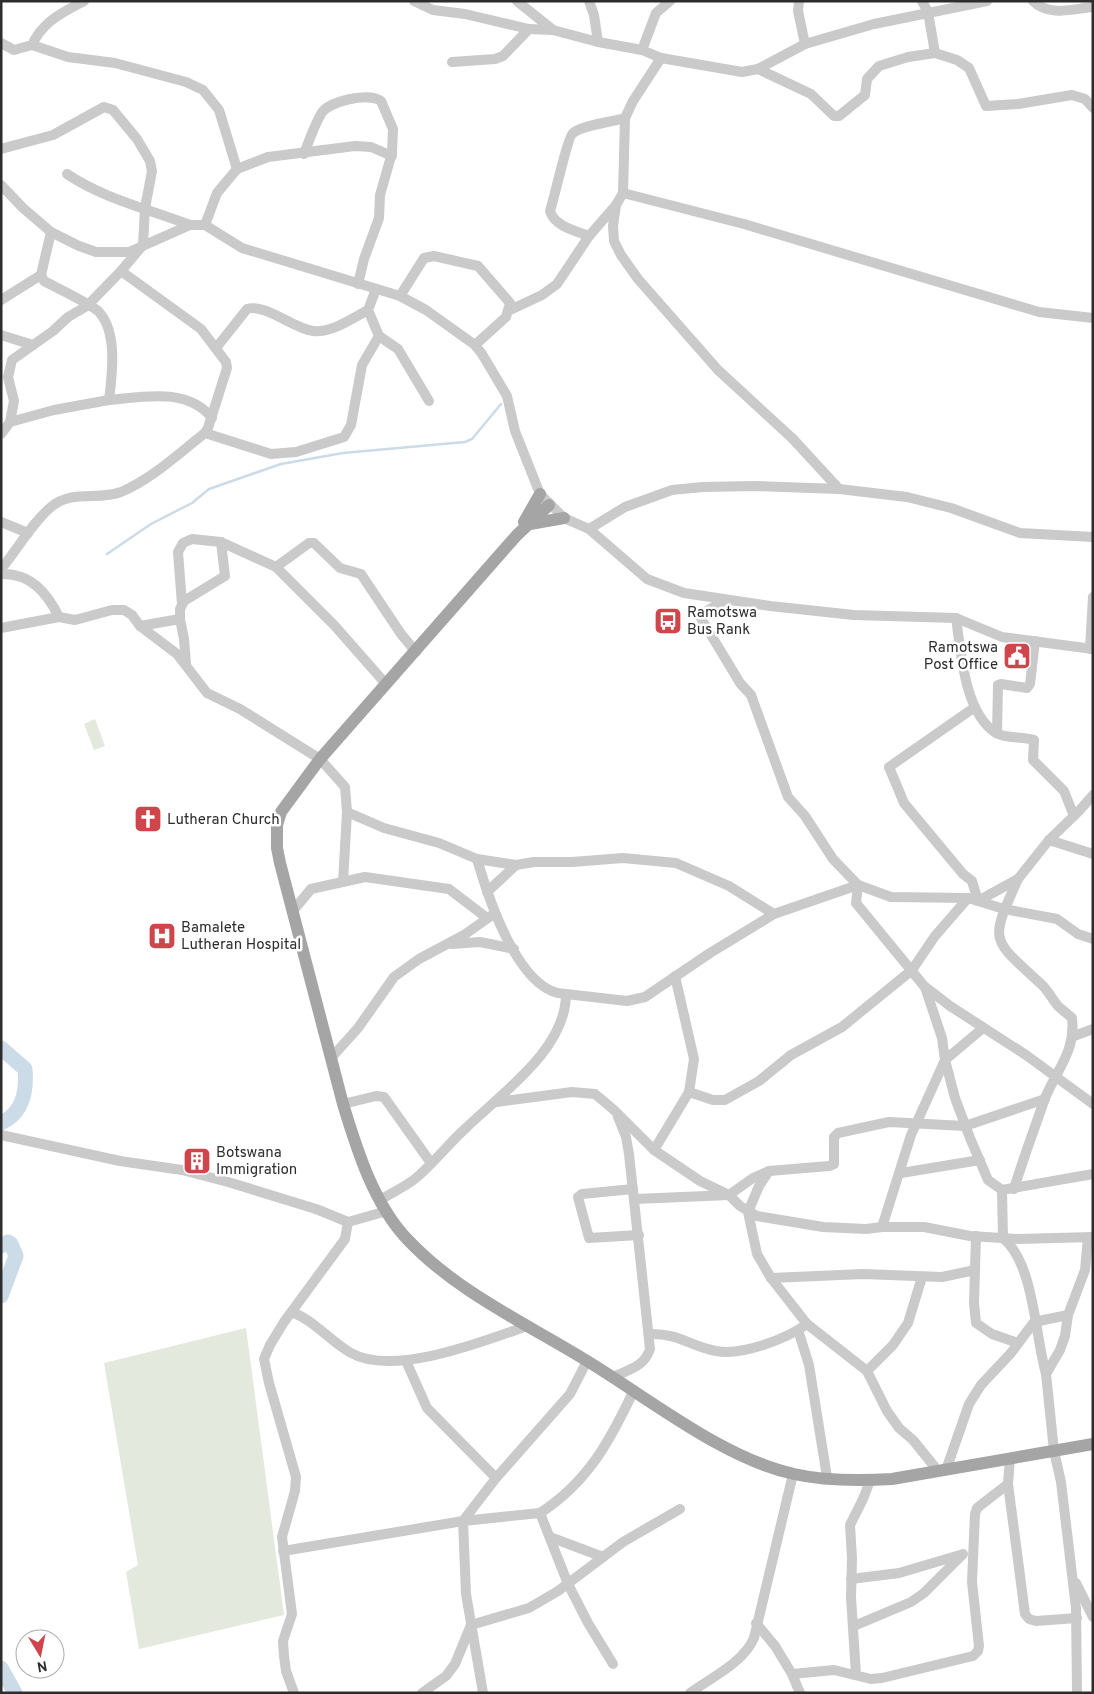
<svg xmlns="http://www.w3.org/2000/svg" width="1094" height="1694" viewBox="0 0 1094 1694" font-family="Overpass,sans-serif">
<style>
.green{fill:#e3e9dd}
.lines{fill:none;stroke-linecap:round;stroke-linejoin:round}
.stream{stroke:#cbdbe7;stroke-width:2.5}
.river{stroke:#cbdbe7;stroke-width:15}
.minor{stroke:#cacaca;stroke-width:10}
.major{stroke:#a5a5a5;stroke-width:12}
.labels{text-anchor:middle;stroke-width:5;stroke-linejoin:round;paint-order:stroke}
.poi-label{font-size:15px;fill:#2d2d2d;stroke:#fff;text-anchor:start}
</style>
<rect width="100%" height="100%" fill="#fff"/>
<!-- green -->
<g class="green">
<polygon points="95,719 105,746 94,750 84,724"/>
<polygon points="246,1328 284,1615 139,1649 126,1572 138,1565 104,1363"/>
</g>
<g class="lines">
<!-- stream -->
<polyline class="stream" points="107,554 151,524 192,503 209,489 281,464 343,453 465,442 472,439 501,404"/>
<!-- river -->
<g class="river">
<path d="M1 1048 25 1069C27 1092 23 1113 1 1123"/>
<polyline points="1,1246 8,1242 11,1244 16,1256 1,1296"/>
<polyline points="1,1668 15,1693"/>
</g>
<!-- minor -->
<g class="minor">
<polyline points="414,1 433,10 465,14 529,29 553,30"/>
<polyline points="517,1 553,30 598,42 642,50 661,58 742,72 758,69 805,44 874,24 987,1"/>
<polyline points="589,1 594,15 598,42"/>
<polyline points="799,1 798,11 805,44"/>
<polyline points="922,1 928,12 935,53"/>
<path d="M1033 1C1049 17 1072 9 1093 7"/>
<path d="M1 43 14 50 32 45C43 21 62 13 84 1"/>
<polyline points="32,45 68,57 115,63 186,82 203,90 219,110 237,169"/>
<polyline points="642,50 656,13 670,1"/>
<polyline points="452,62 495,59 503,56 529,29"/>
<polyline points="758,69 811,94 834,116 839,116 865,95 867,79 879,66 908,57 935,53 957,60 969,68 986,106 1018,104 1072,95 1085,99 1093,108"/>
<polyline points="1,149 53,135 104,107 113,110 137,139 150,161 152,171 145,208 143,245 121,271 87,306 68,317 53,331 12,360 8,377 14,401 10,422"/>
<path d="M304 154C309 141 314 126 321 114 328 101 369 92 381 101L393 129 392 153 380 195 379 218 364 259 358 284"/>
<path d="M67 174C104 199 149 209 190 225"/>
<polyline points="1,185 23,208 51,232 79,246 96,252 129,252 190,225 205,225 242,248 400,296 426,310 475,345 482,354 507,396 515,431 540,494 564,518 589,529 647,579 684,593 770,606 854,615 956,618 1002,637 1093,649"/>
<polyline points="623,193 744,224 1039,312 1093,318"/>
<polyline points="616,205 613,226 614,241 621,255 638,279 718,370 793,439 839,489"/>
<polyline points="205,225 217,193 237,169 268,157 355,146 371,147 392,156"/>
<path d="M51 232 41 275 44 281C55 287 93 305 99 312 118 333 112 375 109 400 144 397 187 387 212 418"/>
<path d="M589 236C576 231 554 226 550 211 554 199 568 136 573 133 583 125 612 122 625 118"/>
<polyline points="400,296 424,258 434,256 478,266 510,303 506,317 475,345"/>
<polyline points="1,300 41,275"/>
<polyline points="508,311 542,295 557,284 589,236 616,205 623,193 625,118 633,101 661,58"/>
<polyline points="1,335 33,345"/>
<polyline points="379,336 398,349 429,401"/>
<path d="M216 348 247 309C265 303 294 329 313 331 332 333 353 318 368 310L376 289"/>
<polyline points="205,433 271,454 296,452 344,437 351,425 362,365 379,336 368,310"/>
<polyline points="1,434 10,422 54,410 109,400"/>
<polyline points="1,522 28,533"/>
<polyline points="589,529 625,507 672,490 703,487 756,486 839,489 907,497 951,508 1020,533 1093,537"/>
<polyline points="276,567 309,543 314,543 340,568 361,574 401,634 416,652"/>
<path d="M1 569C18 549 31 524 51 507 72 489 98 501 121 492 152 479 179 453 205 433L208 428 227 368 226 362 201 329 121 271"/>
<path d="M1 574C31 573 47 593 59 617"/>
<polyline points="726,600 699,615 740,683 751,695 788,797 805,816 833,859 858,885 856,903 924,986 950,1006 1026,1055 1093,1104"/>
<polyline points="182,604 178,552 183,543 192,539 221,542 276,567 334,625 386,684"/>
<path d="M956 618C961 651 964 713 996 733 1006 739 1023 736 1034 740L1033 760 1064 791 1074 816"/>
<polyline points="180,619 184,639 186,664"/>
<polyline points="140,626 177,654 207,693 240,709 320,759 345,787 347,812 343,882"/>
<polyline points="1,628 59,617 75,620 112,610 124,610 132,615 140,626 180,619 180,609 184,601 225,576 221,542"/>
<polyline points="1090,649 1093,597"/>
<polyline points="975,707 889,767 904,803 963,874 972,881 978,901 1004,909 1057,919 1078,934 1093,939"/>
<polyline points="997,733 998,685 1001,684 1027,688 1030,684 1035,641"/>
<polyline points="347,812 384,828 439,843 477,859 516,865 534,862 572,862 623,858 676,863 729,886 774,914"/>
<polyline points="1049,840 1093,854"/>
<path d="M477 859C488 897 519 994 566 994"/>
<polyline points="487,892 516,865"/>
<polyline points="292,912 311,889 365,877 449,889 487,918"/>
<polyline points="452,944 480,942 514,949"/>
<polyline points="925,987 942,1038 945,1060 955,1098 970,1138 988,1180 1002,1190 1093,1174"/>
<polyline points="1074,1036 1093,1029"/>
<polyline points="332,1057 358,1028 394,977 419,959 464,935 495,913"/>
<polyline points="689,1092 713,1100 725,1100 759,1081 791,1055 842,1027 912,970 935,936 968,898"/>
<polyline points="497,1102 572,1092 595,1094 614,1110 654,1150 700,1181 729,1195 740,1206 757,1216 823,1227 866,1229 882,1227 924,1227 970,1236 1018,1239 1093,1237"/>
<polyline points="343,1104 376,1096 384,1097 431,1163"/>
<polyline points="1,1135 120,1161 182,1170 228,1182 316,1209 348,1222 387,1211"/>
<polyline points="654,1150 689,1092 694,1059 675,976"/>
<polyline points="769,1171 759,1186 748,1212 757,1254 771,1278 807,1324 867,1371 887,1411 899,1428 913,1440 938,1471"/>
<polyline points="901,1173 980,1160"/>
<polyline points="633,1189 582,1194 578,1197 589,1238 639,1235"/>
<path d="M1014 1189C1023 1159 1034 1130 1044 1101 1055 1071 1076 1053 1072 1018 1068 1014 1062 1010 1058 1006 1052 999 1048 990 1041 984 991 938 989 943 1018 879"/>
<path d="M1002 1190 1003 1238C1034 1263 1035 1336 1046 1374L1060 1350 1065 1336 1068 1315 1085 1270 1088 1238"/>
<polyline points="635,1199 729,1195 753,1178 769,1171 829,1166 834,1164 834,1137 838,1133 889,1122 965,1126 1045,1099"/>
<path d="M380 1200C391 1193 405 1187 416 1178 434 1163 449 1143 467 1127 503 1092 566 1049 566 994L627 1001 645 997 710 953 774 914 858 885 891 897 968 898 978 901 1018 879 1049 840 1079 811 1093 795"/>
<polyline points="882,1227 911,1135 945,1060 983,1028"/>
<polyline points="976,1236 974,1303 976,1323 992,1334 1018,1343"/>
<polyline points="771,1278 863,1274 942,1277 975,1270"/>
<path d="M292 1312C315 1321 330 1341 351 1353 394 1377 484 1341 527 1326"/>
<polyline points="798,1330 809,1365 827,1477"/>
<path d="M650 1334C679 1333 691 1347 716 1351 742 1356 786 1339 807 1324"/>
<polyline points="406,1361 427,1408 496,1478"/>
<polyline points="867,1371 893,1345 908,1323 922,1277"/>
<polyline points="1046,1374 1054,1451 1061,1482 1076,1608 1077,1693"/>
<path d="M613 1377C630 1369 644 1367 650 1349L629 1154 626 1137 618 1117"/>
<polyline points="1010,1458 1008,1484 1025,1614 1029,1619 1036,1621 1077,1618"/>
<polyline points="946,1470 969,1404 981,1385 1011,1353 1034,1322 1068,1315"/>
<path d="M540 1513C588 1482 610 1441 634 1390"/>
<polyline points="550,1537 603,1557"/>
<polyline points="283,1551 463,1521 496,1478 570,1394 587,1361"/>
<polyline points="851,1579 899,1573 960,1555"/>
<polyline points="1076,1583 1093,1617"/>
<polyline points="756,1623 775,1646 792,1674 834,1670 871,1679 882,1678 973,1656 978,1651 979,1646 972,1582 975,1514 977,1508 1008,1484"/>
<polyline points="471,1625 529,1608 558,1591 623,1542 680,1509"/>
<polyline points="854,1626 911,1602 924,1593 963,1554"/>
<polyline points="792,1674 800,1693"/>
<polyline points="856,1675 851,1597 852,1558 850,1525 863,1499 868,1486 866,1481"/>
<polyline points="294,1693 286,1671 284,1656 283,1641 292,1614 282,1537 295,1491 296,1477 269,1383 264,1359 270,1345 284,1322 345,1239 348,1222"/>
<polyline points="422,1693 446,1676 455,1664 471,1625"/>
<polyline points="483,1693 466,1594 463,1521 540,1513 568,1584 588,1623 613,1664"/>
<path d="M690 1693C712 1677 743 1663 754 1638L793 1474"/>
</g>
<!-- major -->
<g class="major">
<path d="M549 505 517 535 320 759 281 812 277 825V848L280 863 343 1104C357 1150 374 1205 408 1240 459 1294 530 1325 592 1364 652 1401 725 1459 794 1474 825 1481 860 1481 892 1479L1093 1444"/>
<polyline points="524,522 540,494"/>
<polyline points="530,524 564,518"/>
</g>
</g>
<!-- icons -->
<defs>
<symbol id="bus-square" viewBox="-11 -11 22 22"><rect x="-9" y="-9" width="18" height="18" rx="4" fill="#ce454b" stroke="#fff"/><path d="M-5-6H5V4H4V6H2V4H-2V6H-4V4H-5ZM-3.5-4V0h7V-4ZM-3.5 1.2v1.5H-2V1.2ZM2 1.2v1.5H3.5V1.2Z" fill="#fff"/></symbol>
<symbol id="civic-square" viewBox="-11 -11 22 22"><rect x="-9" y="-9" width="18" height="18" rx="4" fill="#ce454b" stroke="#fff"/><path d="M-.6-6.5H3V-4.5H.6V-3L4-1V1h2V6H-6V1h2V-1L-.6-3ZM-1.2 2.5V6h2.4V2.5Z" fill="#fff"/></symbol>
<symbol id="church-square" viewBox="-11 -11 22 22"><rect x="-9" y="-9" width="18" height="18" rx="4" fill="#ce454b" stroke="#fff"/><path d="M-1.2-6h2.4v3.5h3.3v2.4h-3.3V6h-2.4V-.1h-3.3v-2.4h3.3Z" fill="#fff"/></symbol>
<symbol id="hospital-square" viewBox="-11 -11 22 22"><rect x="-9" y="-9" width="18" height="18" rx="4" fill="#ce454b" stroke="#fff"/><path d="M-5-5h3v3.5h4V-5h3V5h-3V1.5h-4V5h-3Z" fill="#fff"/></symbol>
<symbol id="building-square" viewBox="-11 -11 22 22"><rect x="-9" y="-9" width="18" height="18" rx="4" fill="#ce454b" stroke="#fff"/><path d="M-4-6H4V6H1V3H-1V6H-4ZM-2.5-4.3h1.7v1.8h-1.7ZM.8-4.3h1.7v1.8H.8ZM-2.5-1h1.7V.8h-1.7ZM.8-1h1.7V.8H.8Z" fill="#fff"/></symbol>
</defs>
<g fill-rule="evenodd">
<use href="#bus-square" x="652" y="605" width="32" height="32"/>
<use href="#civic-square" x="1001" y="640" width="32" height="32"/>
<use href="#church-square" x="132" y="803" width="32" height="32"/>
<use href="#hospital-square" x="146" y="920" width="32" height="32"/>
<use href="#building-square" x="181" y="1145" width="32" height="32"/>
</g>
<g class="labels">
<!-- poi labels -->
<g class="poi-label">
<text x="687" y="617">Ramotswa<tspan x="687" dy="17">Bus Rank</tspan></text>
<text x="998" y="652" text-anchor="end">Ramotswa<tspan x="998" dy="17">Post Office</tspan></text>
<text x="167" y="824">Lutheran Church</text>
<text x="181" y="932">Bamalete<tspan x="181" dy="17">Lutheran Hospital</tspan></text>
<text x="216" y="1157">Botswana<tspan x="216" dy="17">Immigration</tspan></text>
</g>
</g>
<!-- border -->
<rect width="1094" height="1694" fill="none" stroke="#2d2d2d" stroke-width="5"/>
<!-- north arrow -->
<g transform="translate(40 1654) rotate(170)"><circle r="24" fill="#ffffff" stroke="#ababab"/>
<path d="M0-4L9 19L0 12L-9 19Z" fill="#ce454b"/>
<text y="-8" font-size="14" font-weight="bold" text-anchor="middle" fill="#2d2d2d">N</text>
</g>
</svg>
